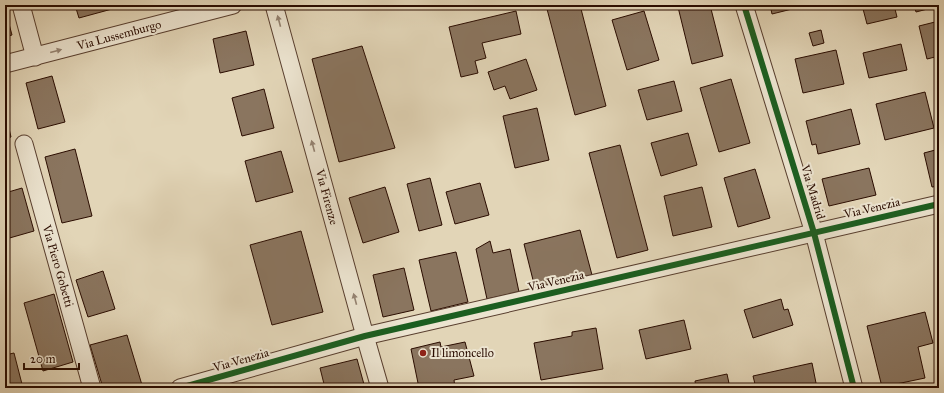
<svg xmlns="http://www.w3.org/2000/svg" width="944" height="393" viewBox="0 0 944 393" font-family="'IM FELL Great Primer',serif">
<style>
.building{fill:#8a755f;stroke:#2a0c00}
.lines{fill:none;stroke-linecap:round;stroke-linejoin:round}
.street-casing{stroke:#583e2e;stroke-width:19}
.street{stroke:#ece4d0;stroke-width:17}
.cycleway-casing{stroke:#ece4d0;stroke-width:8}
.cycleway{stroke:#1b5e20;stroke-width:6}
.oneway{fill:#958372}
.poi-dot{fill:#8f2418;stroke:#ece4d0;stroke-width:1.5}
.labels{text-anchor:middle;stroke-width:4;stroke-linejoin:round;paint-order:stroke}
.street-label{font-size:12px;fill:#2a0c00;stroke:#ece4d0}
.poi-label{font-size:12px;fill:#2a0c00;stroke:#ece4d0;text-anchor:start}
</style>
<rect width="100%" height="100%" fill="#e2d5b7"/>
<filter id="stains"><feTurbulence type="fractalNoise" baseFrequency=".005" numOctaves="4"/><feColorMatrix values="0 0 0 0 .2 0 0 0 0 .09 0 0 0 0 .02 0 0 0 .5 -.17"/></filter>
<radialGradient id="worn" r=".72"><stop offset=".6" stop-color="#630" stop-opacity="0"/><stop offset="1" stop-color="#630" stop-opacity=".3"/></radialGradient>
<!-- building -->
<g class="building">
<polygon points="75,5 111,5 112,9 79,18"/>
<polygon points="563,5 580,5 606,106 575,115 547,9"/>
<polygon points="686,5 710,5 723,56 692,64 678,7"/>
<polygon points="770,5 800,5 800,7 772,14"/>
<polygon points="862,5 894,5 897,17 867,24"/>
<polygon points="914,5 939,5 939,6 916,12"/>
<polygon points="5,9 12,35 5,37"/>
<polygon points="516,11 521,34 482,43 486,58 475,61 478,73 461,77 449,27"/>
<polygon points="644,11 659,60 627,70 612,20"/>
<polygon points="939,21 939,56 927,59 919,26"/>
<polygon points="821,30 824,43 813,46 809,33"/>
<polygon points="246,31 254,65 220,73 213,39"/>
<polygon points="901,44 907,70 869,78 863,53"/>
<polygon points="362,46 395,148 339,162 312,59"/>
<polygon points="836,50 844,84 803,93 795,59"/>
<polygon points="526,59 537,90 510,99 505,86 494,90 488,72"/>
<polygon points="52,76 65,122 38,129 26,83"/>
<polygon points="731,79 750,143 719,152 700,88"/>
<polygon points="674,81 682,111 647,120 638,90"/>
<polygon points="264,89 274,128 242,136 232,98"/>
<polygon points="925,92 934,128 885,140 876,104"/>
<polygon points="537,108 549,160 515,168 503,116"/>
<polygon points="851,109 860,144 818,154 816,144 812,145 806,121"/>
<polygon points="5,112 11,137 5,139"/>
<polygon points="688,133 697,165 661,176 651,143"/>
<polygon points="620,145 648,250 617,258 589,153"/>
<polygon points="75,149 92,216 62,223 45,157"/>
<polygon points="939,149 939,186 932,187 924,153"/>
<polygon points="281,151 293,192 256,202 245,161"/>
<polygon points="869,168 876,195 829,206 822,179"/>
<polygon points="755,169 770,218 738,227 724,178"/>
<polygon points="430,178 442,225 419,231 407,184"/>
<polygon points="480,183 489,215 455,224 446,192"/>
<polygon points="385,187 399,232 363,243 349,198"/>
<polygon points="702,187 712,227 673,236 664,196"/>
<polygon points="22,188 34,231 6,239 5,193"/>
<polygon points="580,230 592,275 535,288 524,244"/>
<polygon points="301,231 323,312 272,325 250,245"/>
<polygon points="490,241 493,253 510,249 519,292 487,299 476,249"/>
<polygon points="456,252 468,302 431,311 419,260"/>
<polygon points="404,268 414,310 383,317 373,275"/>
<polygon points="103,271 115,309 88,317 76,280"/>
<polygon points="54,294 73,362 43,371 24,303"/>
<polygon points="781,299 784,310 788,309 793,325 753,338 744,310"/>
<polygon points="925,312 933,343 918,347 925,378 882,387 867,326"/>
<polygon points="684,320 691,349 646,359 639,330"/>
<polygon points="5,322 8,337 5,338"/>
<polygon points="596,328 603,369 541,380 534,343 572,336 572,332"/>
<polygon points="127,335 142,385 131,388 103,388 90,345"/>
<polygon points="440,342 441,347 465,342 474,376 454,380 455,388 419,388 411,349"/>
<polygon points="14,353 23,388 5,388 5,355"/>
<polygon points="357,359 365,388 325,388 320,368"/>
<polygon points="812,363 817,388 756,388 753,376"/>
<polygon points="727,374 730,388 696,388 695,381"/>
</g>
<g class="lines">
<defs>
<g id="street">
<polyline points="21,5 35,57"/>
<polyline points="274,5 365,336 380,388"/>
<polyline points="744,5 814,233 854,388"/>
<polyline points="5,64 233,5"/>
<polyline points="24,144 92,388"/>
<polyline points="180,388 365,336 939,204"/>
</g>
</defs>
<!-- street casing -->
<use href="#street" class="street-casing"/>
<!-- street -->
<use href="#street" class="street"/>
<defs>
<g id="cycleway">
<polyline points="744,5 814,233 854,388"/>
<polyline points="180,388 365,336 939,204"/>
</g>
</defs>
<!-- cycleway casing -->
<use href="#cycleway" class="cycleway-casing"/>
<!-- cycleway -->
<use href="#cycleway" class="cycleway"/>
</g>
<!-- one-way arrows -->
<defs><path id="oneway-solid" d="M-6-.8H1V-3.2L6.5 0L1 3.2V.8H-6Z"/></defs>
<g class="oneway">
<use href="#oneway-solid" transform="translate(279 21) rotate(-105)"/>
<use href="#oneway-solid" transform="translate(56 51) rotate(-15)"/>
<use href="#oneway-solid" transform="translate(313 146) rotate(-105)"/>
<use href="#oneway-solid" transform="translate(355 299) rotate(-105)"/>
</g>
<!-- markers -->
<circle class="poi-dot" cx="423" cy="353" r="4"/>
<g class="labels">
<!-- street labels -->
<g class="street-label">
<text transform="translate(119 35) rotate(-15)" y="4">Via Lussemburgo</text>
<text transform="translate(813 192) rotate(73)" y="4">Via Madrid</text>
<text transform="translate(327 197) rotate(75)" y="4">Via Firenze</text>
<text transform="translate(872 208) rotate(-13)" y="4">Via Venezia</text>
<text transform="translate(58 266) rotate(74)" y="4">Via Piero Gobetti</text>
<text transform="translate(556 281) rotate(-13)" y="4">Via Venezia</text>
<text transform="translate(241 360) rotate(-16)" y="4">Via Venezia</text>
</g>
<!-- poi labels -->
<g class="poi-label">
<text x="431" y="357">Il limoncello</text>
</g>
</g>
<!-- margin -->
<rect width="944" height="393" fill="none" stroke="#e2d5b7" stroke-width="20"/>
<rect x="6" y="6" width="932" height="381" fill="none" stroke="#2a0c00" stroke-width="2"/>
<rect x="10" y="10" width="924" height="373" fill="none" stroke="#2a0c00"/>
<!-- scale -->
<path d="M24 363v6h55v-6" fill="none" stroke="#2a0c00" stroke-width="2"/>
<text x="30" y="363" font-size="12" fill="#2a0c00" stroke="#ece4d0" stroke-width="3" paint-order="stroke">20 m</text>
<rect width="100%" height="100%" filter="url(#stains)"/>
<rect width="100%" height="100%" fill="url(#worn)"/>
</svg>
